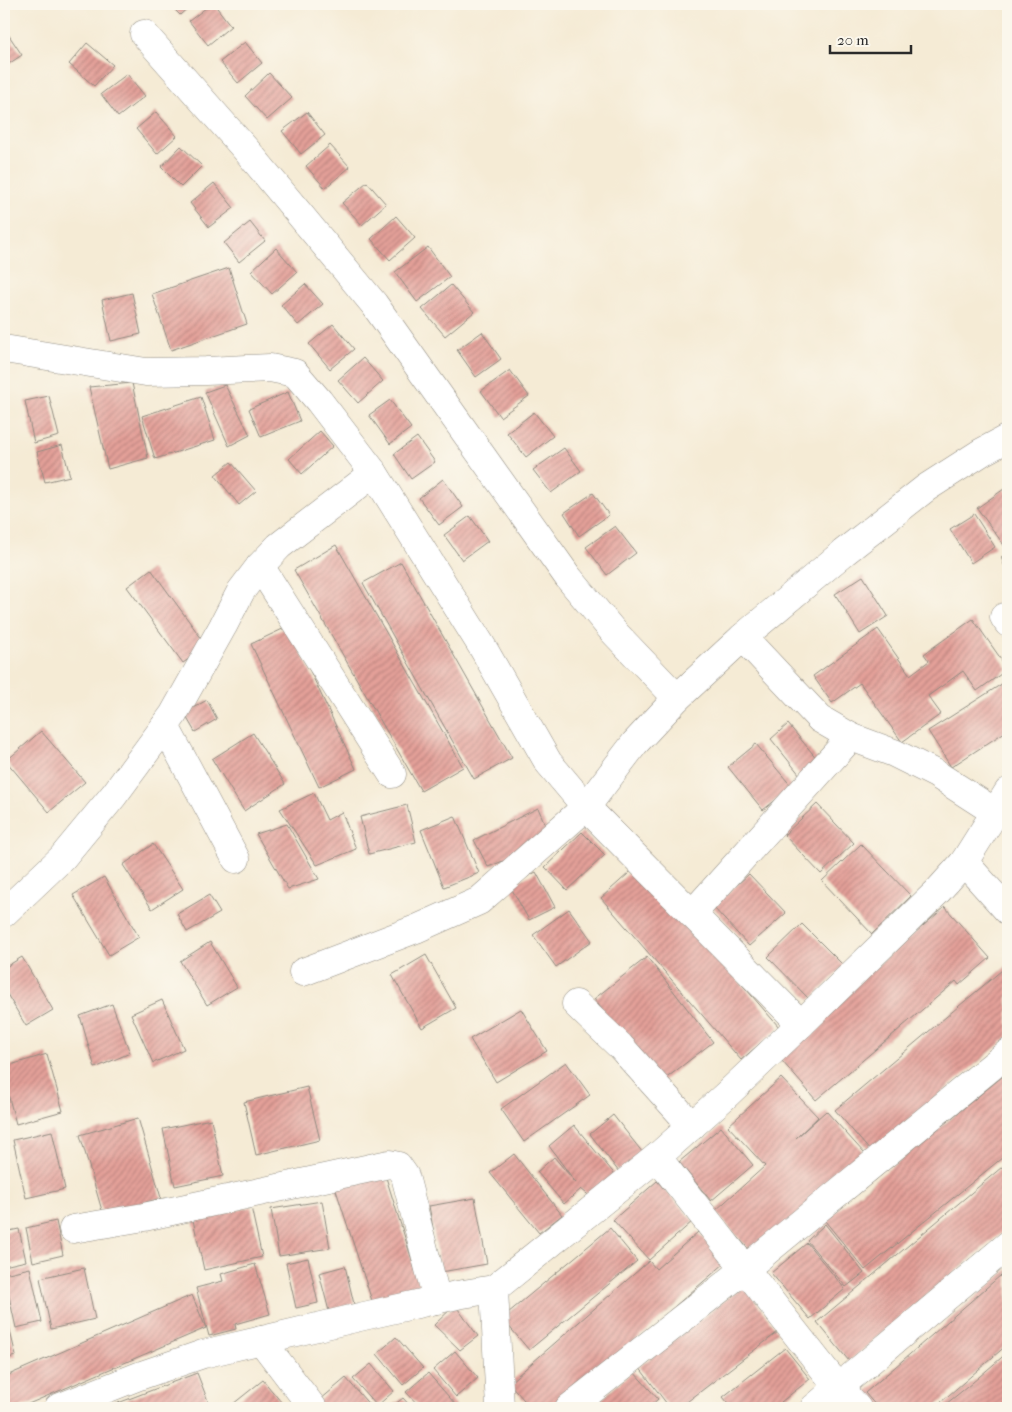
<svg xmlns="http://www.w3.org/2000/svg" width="1012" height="1412" viewBox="0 0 1012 1412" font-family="'IM FELL French Canon',serif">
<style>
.building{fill:url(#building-hatch)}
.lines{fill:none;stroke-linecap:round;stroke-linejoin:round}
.minor-casing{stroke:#908b80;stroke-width:29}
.minor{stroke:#fff;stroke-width:28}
</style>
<defs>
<pattern id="building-hatch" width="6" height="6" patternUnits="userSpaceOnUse" patternTransform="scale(1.25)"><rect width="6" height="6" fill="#e4a099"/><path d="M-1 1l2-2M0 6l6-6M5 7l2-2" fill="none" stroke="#b9837d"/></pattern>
</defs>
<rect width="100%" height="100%" fill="#fbf7ec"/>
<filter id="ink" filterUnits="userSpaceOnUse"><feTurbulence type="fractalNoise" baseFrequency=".02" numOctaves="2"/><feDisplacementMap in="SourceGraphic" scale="10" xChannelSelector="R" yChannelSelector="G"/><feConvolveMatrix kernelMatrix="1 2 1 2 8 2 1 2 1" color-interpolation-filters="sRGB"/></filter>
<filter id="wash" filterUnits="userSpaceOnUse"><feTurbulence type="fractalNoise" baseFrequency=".0096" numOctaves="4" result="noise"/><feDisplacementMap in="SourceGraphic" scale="20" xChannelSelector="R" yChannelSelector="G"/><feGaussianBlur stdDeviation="1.12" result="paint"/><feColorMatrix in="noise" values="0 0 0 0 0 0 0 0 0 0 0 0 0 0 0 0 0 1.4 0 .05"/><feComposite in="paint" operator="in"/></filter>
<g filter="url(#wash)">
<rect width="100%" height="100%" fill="#f5ebd5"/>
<g id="blocks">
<!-- building -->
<g class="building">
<polygon points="169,4 192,4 180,15"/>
<polygon points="211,4 214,4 231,26 208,45 189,21"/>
<polygon points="4,28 22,55 4,67"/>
<polygon points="245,42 262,63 238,83 220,62"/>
<polygon points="87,43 113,65 94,86 69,64"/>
<polygon points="269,73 292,98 267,120 245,96"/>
<polygon points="127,74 145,96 118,117 101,94"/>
<polygon points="156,112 177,136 157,154 136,129"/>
<polygon points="307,112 325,135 301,154 282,131"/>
<polygon points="330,145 350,167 325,188 306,166"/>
<polygon points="181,146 202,166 181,187 161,167"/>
<polygon points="367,182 386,204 362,225 342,203"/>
<polygon points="214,183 234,208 209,227 190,203"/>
<polygon points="396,216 415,238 390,260 371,239"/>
<polygon points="250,222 265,241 239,262 224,243"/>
<polygon points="428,247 450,277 417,302 395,272"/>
<polygon points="276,248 297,272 272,294 251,271"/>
<polygon points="229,268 247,324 171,350 152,294"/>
<polygon points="305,284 323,304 298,325 281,305"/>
<polygon points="451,285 474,312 445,336 422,309"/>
<polygon points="132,293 141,334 111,341 102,300"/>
<polygon points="333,324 354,349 330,369 309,344"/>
<polygon points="482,332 501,359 476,377 457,350"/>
<polygon points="363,358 383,381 358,403 338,380"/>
<polygon points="510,370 529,396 500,417 481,391"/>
<polygon points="132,383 148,458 108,469 89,387"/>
<polygon points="225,385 250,435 229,446 205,392"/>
<polygon points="288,392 300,421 261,437 249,409"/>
<polygon points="49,396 59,436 34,443 25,401"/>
<polygon points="201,397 215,440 155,459 142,416"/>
<polygon points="390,400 411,428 390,444 369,415"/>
<polygon points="534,412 553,436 526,457 507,433"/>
<polygon points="320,431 333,446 302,474 289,459"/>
<polygon points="417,437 435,462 411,479 394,454"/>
<polygon points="62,445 70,476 45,482 37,452"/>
<polygon points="564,448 581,471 551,493 533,470"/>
<polygon points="231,462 256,491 239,505 215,475"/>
<polygon points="443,479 463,507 439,525 419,498"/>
<polygon points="1004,489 1008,495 1008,546 1006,548 977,508"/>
<polygon points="593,493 609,515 579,536 564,513"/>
<polygon points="974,514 995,547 971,563 950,529"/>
<polygon points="470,516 488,541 462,560 444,535"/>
<polygon points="615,526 636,553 607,575 586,547"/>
<polygon points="336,545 463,767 421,791 294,570"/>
<polygon points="1008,554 1008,575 1001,557"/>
<polygon points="401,562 512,758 474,779 363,583"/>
<polygon points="151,569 207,646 183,663 127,587"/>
<polygon points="863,576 888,616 860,634 835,594"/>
<polygon points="973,619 1008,669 977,691 963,671 928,696 941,714 902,742 860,683 832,703 813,676 878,629 910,675 929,661 924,654"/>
<polygon points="289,626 356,769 319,787 251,644"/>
<polygon points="1008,680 1008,730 951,767 928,731"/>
<polygon points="207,700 217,719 195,732 184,713"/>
<polygon points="788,724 818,760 800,775 771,739"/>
<polygon points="41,731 85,782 49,812 6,761"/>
<polygon points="253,733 285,784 244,811 212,759"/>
<polygon points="756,744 792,787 763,810 728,767"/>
<polygon points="314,793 327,820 342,812 356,849 317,865 280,809"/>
<polygon points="817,804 854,843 821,874 784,835"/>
<polygon points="407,805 416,842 369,854 360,817"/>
<polygon points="538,808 550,835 538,847 488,867 474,840"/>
<polygon points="455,816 479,873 444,887 421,830"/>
<polygon points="287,824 319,879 288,889 256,834"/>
<polygon points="582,832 605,855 567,890 545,867"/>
<polygon points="153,844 183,889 152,909 123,865"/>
<polygon points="861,844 911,896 872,934 822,881"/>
<polygon points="638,865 779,1027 741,1060 601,898"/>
<polygon points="536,872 555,907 529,920 510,886"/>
<polygon points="749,874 786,913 749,946 713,907"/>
<polygon points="104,877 139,937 109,955 73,895"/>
<polygon points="209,895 220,913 187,932 177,914"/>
<polygon points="945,907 990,958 959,985 956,981 816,1100 775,1053"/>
<polygon points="569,909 592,941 556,967 533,935"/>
<polygon points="802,924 844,966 810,1000 768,957"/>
<polygon points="210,942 237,987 207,1005 180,961"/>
<polygon points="426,955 456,1008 422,1028 392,975"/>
<polygon points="22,957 53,1010 26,1026 4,989 4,968"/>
<polygon points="647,957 713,1042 660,1083 594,999"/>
<polygon points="1008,965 1008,1037 871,1152 835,1110"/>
<polygon points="162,1000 184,1049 153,1063 131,1014"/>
<polygon points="112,1004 130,1053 95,1068 80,1016"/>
<polygon points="521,1009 547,1051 496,1082 470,1039"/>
<polygon points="47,1054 63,1111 16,1124 4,1079 4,1067"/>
<polygon points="566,1062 590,1095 524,1142 501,1109"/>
<polygon points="1008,1072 1008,1153 865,1270 825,1221"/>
<polygon points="781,1078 818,1117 796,1138 826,1111 865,1154 753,1254 715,1211 765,1166 728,1126"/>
<polygon points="307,1087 320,1140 256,1155 244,1102"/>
<polygon points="613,1115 643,1153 619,1172 590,1134"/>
<polygon points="138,1118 161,1198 103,1214 80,1135"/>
<polygon points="211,1119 223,1176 175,1186 163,1129"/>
<polygon points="574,1125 617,1177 592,1198 581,1189 564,1204 537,1172 554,1157 576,1183 549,1146"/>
<polygon points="721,1127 753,1165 711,1201 679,1162"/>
<polygon points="52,1131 65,1189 26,1198 13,1140"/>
<polygon points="514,1154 562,1215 539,1233 490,1173"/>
<polygon points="1008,1162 1008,1227 849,1361 817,1322"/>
<polygon points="383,1168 422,1292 374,1307 334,1184"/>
<polygon points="657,1181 693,1221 649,1260 613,1220"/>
<polygon points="475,1198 487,1264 441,1272 429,1206"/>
<polygon points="322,1201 330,1248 279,1256 271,1209"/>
<polygon points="251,1207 262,1257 204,1270 193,1220"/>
<polygon points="56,1221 63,1255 33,1262 26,1228"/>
<polygon points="825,1224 864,1273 846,1287 807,1241"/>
<polygon points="610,1228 637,1261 529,1350 502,1318"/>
<polygon points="19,1229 26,1261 4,1266 4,1232"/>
<polygon points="698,1232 725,1263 557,1408 531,1408 509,1383 649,1261 656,1269"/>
<polygon points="807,1243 845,1289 810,1319 771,1273"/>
<polygon points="308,1258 318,1303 296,1308 286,1263"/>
<polygon points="255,1264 270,1314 235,1324 236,1329 209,1336 196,1288 223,1281 221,1274"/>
<polygon points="345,1266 354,1304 329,1311 319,1273"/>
<polygon points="30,1268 42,1322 16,1328 4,1274"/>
<polygon points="84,1268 95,1319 51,1329 40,1278"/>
<polygon points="1008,1269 1008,1344 934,1408 878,1408 865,1393"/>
<polygon points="744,1286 778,1332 679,1408 670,1408 639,1367"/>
<polygon points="192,1295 206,1328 19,1408 4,1408 4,1377"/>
<polygon points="455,1305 478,1336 460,1350 434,1325"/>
<polygon points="4,1306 16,1356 4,1359"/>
<polygon points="396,1337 423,1368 403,1385 377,1354"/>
<polygon points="785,1348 810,1379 781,1402 786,1408 732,1408 723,1397"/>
<polygon points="455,1351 478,1378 456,1397 433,1370"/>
<polygon points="1008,1352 1008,1408 941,1408 972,1383"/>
<polygon points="371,1364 394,1391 377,1406 353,1379"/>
<polygon points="633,1371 658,1399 648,1408 592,1408"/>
<polygon points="197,1373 210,1406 204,1408 105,1408"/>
<polygon points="428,1373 456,1405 453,1408 421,1408 406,1392"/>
<polygon points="346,1378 372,1408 317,1408 314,1405"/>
<polygon points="263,1380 286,1408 228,1408"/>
<polygon points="403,1398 412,1408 390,1408"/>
</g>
</g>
</g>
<g filter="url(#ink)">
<use href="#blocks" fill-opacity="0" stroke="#908b80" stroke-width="1"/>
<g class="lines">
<defs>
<g id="minor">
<polyline points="144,34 248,152 374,304 568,577 612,630 677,698"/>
<polyline points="4,349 146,372 206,371 270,368 295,373 319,401 374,473 483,648 548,762 586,807 801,1024"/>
<polyline points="260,566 392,774"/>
<polyline points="1004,617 1008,623"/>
<polyline points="743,637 820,719 851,737 894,753 936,774 995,812"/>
<polyline points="165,726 236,859"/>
<polyline points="964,862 1008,911"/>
<polyline points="4,913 62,858 114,795 173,715 223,626 241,591 260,566 279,546 374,473"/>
<polyline points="692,914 851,737"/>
<polyline points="303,972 416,929 479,901 586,807 635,743 677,698 743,637 843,553 926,488 982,452 1008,438"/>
<polyline points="576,1004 620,1046 692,1126"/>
<polyline points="657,1157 838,1387 857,1408"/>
<polyline points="73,1229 144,1217 389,1164 398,1166 405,1176 437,1300"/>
<polyline points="494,1289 500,1408"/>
<polyline points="261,1340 313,1408"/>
<polyline points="58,1408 139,1376 203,1354 364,1316 457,1295 494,1289 657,1157 725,1096 801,1024 937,892 964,862 1008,792"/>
<polyline points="569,1408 745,1269 1008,1053"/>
<polyline points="814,1408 1008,1245"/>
</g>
</defs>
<!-- minor casing -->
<use href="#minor" class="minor-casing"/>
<!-- minor -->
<use href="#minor" class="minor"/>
</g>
</g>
<!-- margin -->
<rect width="1012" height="1412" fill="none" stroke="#fbf7ec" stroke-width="20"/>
<!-- scale -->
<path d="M830 45v8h81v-8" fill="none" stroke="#2b2b2b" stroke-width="2.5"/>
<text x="837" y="45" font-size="15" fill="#2b2b2b" stroke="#fbf7ec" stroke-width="4" paint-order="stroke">20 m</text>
</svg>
